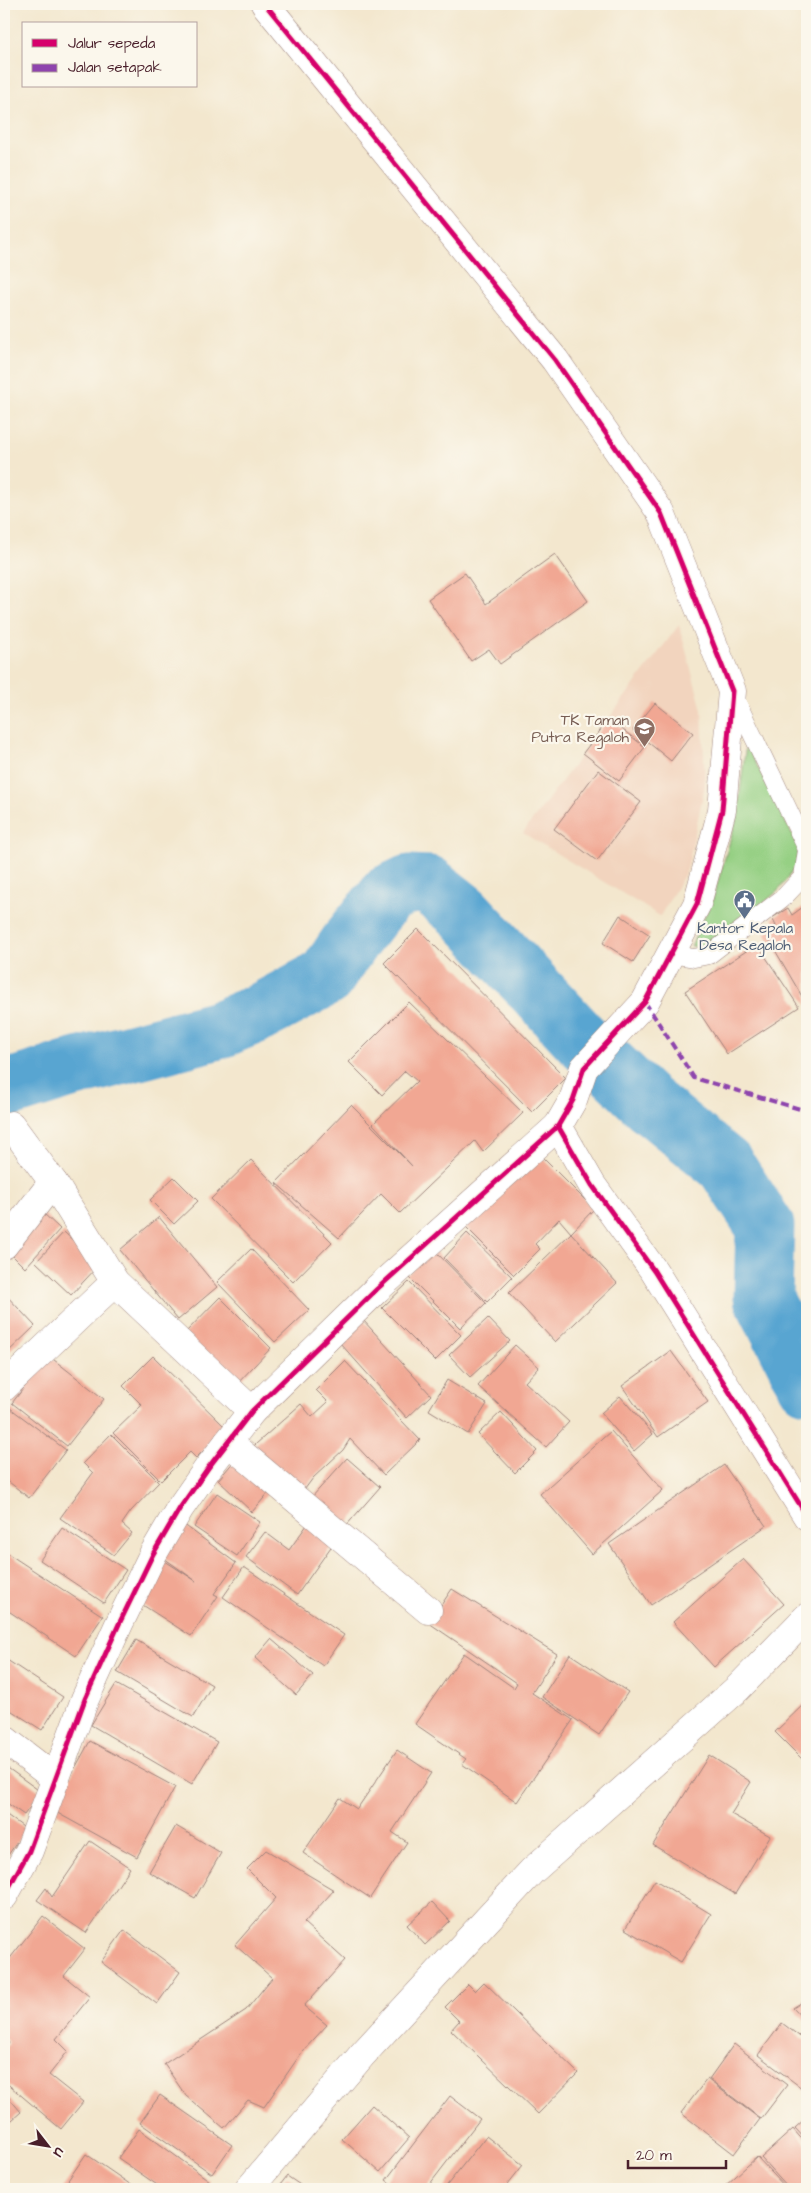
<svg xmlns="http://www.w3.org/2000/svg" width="811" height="2193" viewBox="0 0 811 2193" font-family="'Architects Daughter',sans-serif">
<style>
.built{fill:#f2d4be}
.green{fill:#96d084;stroke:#707858}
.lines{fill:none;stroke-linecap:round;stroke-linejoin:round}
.river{stroke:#58a5d1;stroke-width:59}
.building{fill:#f1a793}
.lane-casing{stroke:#9e837c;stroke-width:19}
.street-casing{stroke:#9e837c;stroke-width:29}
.lane{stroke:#fff;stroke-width:18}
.street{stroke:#fff;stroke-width:28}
.quiet{stroke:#8e44ad;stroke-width:4;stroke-dasharray:8 4;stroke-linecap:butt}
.cycleway-casing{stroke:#fbf7ec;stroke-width:8}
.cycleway{stroke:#d6006c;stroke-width:5}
.labels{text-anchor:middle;stroke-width:4.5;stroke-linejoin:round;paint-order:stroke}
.education-label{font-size:15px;fill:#785e54;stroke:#fbf7ec;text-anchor:end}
.service-label{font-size:15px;fill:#4e5e75;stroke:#fbf7ec}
</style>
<rect width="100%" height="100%" fill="#fbf7ec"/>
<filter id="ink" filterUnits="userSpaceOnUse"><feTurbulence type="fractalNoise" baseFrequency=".02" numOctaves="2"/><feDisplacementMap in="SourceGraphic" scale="10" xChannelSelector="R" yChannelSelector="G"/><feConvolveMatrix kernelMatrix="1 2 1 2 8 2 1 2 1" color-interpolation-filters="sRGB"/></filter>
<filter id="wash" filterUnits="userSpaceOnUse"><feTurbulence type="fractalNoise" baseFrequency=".0096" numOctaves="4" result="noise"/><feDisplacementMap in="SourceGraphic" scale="20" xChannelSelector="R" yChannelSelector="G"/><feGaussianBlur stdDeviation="1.12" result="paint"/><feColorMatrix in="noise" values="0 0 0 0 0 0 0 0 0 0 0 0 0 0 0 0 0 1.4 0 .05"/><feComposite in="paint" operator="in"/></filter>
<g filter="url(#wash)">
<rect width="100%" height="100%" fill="#f3e7ce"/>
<!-- built -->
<polygon class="built" points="679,625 702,710 705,785 687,870 660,916 523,833"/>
<!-- green -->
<polygon class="green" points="746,744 799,848 796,866 779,890 709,949 691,946 713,898 737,817"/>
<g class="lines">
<!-- river -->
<polyline class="river" points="4,1090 67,1070 218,1030 259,1013 326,977 351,940 388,894 409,884 429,885 463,912 580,1038 647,1102 725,1165 765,1226 763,1298 807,1384"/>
</g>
<g id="blocks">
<!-- building -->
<g class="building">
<polygon points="555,554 588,601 500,664 489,649 471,661 428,599 465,573 486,604"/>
<polygon points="655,703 693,733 671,761 633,730"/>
<polygon points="609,719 645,747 619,781 583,753"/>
<polygon points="598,770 641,802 597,861 554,829"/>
<polygon points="807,904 807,1005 765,933 776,926 772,918 788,908 792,915"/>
<polygon points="620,915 650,935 633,962 603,943"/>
<polygon points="418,929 566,1078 532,1112 384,963"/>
<polygon points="757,944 799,1007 727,1054 685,991"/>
<polygon points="409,1002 523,1113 483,1152 475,1141 400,1213 381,1194 339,1238 276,1183 351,1105 412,1166 373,1124 417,1081 405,1071 382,1095 349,1062"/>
<polygon points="538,1153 594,1209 571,1233 617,1283 555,1342 509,1293 571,1233 559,1219 535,1244 540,1249 514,1275 461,1222"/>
<polygon points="251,1160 332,1242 293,1282 211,1199"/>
<polygon points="174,1177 198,1201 174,1224 150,1200"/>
<polygon points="42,1212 60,1229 25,1268 7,1250"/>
<polygon points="159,1217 217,1287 178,1320 120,1250"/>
<polygon points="64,1232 99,1265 71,1295 36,1262"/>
<polygon points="467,1233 512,1277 487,1302 444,1258"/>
<polygon points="251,1249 309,1310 275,1342 217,1282"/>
<polygon points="433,1249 486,1303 460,1328 407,1275"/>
<polygon points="409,1282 461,1335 435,1361 382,1308"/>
<polygon points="4,1293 35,1326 4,1356"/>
<polygon points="220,1297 271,1348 236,1385 184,1334"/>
<polygon points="488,1318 510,1341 470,1377 449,1355"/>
<polygon points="363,1320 431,1395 407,1418 340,1343"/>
<polygon points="515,1345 539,1367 525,1382 569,1422 546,1447 478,1386"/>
<polygon points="671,1351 708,1402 658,1437 622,1386"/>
<polygon points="49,1356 104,1399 67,1446 12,1403"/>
<polygon points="153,1356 226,1428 196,1458 190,1452 161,1481 113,1433 142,1405 123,1386"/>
<polygon points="345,1361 420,1440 384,1475 350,1439 343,1450 313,1478 302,1493 247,1452 301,1404 312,1417 328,1402 316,1390"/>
<polygon points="447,1380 487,1404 468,1434 429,1410"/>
<polygon points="620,1396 653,1434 634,1451 601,1413"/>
<polygon points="10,1408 66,1450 29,1498 4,1478 4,1416"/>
<polygon points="501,1412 537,1451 515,1473 478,1434"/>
<polygon points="611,1431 663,1490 592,1554 540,1494"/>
<polygon points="111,1434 159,1482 131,1511 122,1524 132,1533 114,1555 60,1518 93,1473 83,1463"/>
<polygon points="347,1458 380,1487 345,1527 311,1498"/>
<polygon points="236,1459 270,1491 252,1512 218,1480"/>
<polygon points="724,1465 766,1526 651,1605 609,1544"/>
<polygon points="217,1493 260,1522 237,1556 194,1527"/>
<polygon points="183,1524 236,1563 214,1594 218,1596 191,1636 138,1602 165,1561 196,1581 161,1556"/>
<polygon points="307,1525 333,1544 297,1595 246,1557 265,1532 289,1550"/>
<polygon points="62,1528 126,1570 104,1603 40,1560"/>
<polygon points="4,1551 103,1616 76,1656 4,1608"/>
<polygon points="743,1559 784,1604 714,1667 673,1622"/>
<polygon points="244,1567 344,1635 323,1666 223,1597"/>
<polygon points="452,1589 557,1654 532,1693 573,1720 517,1802 462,1764 466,1759 415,1724 464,1653 514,1688 517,1683 429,1623"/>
<polygon points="271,1639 313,1675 296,1695 255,1658"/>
<polygon points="136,1640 212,1685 193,1717 117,1672"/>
<polygon points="570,1654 628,1692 599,1735 542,1697"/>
<polygon points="4,1658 63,1697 42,1730 4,1706"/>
<polygon points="116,1684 217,1742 192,1784 91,1725"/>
<polygon points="807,1701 807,1764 775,1732"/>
<polygon points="90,1741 175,1787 137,1857 52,1810"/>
<polygon points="397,1750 431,1773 392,1832 407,1842 370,1898 303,1853 340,1798 357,1809"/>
<polygon points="709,1755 751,1782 731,1814 770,1836 735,1894 653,1845"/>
<polygon points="5,1766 41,1792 24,1815 4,1801"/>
<polygon points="4,1813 26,1829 4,1861"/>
<polygon points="176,1826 221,1853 195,1898 149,1872"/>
<polygon points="90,1841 130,1868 86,1933 37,1900 46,1888 52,1897"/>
<polygon points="266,1850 334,1890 304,1923 345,1960 304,2006 327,2025 302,2052 264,2107 248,2100 224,2128 186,2096 164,2064 246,2010 272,1978 235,1945 276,1898 247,1869"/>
<polygon points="655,1880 711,1914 681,1962 625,1929"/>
<polygon points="432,1902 450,1921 425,1945 407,1925"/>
<polygon points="43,1916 85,1949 64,1976 90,1997 56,2039 68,2051 49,2075 83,2102 61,2129 4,2081 4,2049 9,2043 4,2038 4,1966"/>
<polygon points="124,1930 180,1972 157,2004 101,1962"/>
<polygon points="484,1982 578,2073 538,2114 451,2030 459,2021 445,2007 468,1984 475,1991"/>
<polygon points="807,1999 807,2023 793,2008"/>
<polygon points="782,2023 807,2042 807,2092 758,2055"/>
<polygon points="734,2044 787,2085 761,2119 709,2079"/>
<polygon points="707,2079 760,2119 734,2154 681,2113"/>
<polygon points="4,2092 21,2112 4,2127"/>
<polygon points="160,2095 232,2145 212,2174 140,2123"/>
<polygon points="450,2096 480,2119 426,2189 398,2189 386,2180"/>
<polygon points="372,2105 409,2138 380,2172 342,2139"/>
<polygon points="807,2117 807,2141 795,2128"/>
<polygon points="139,2129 210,2181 204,2189 163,2189 118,2158"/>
<polygon points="793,2129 807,2145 807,2189 789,2189 761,2158"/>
<polygon points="486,2136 523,2165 504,2189 444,2189"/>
<polygon points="86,2154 137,2189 62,2189"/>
<polygon points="757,2157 787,2189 728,2189 725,2186"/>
<polygon points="287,2176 306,2189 277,2189"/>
</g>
</g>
</g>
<g filter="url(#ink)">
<use href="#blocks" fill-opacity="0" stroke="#9e837c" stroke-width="1"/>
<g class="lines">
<defs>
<g id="lane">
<polyline points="734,696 807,849"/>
<polyline points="671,954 694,958 709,955 784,897 803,877 807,850"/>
</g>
<g id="street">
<polyline points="265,4 555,360 661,513 732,691 722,810 697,904 645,1002 584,1068 573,1100 558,1126 592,1185 654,1271 807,1516"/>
<polyline points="11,1125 53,1182 115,1282 252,1411"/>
<polyline points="4,1245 53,1182"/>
<polyline points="4,1387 115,1282"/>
<polyline points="228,1442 428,1610"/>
<polyline points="4,1739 56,1779"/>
<polyline points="4,1896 29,1851 85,1699 119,1624 153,1554 180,1508 208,1468 252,1411 377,1289 558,1126"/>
<polyline points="249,2189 362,2055 532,1871 738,1688 807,1617"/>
</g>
</defs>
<!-- lane casing -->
<use href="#lane" class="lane-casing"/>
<!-- street casing -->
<use href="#street" class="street-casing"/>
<!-- lane -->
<use href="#lane" class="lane"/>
<!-- street -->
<use href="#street" class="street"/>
<!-- quiet -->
<polyline class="quiet" points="645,1002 694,1078 807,1111"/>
<defs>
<g id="cycleway">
<polyline points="265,4 555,360 661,513 732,691 722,810 697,904 645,1002 584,1068 573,1100 558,1126 592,1185 654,1271 807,1516"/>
<polyline points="4,1896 29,1851 85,1699 119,1624 153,1554 180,1508 208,1468 252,1411 377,1289 558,1126"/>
</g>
</defs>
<!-- cycleway casing -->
<use href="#cycleway" class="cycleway-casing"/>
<!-- cycleway -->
<use href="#cycleway" class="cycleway"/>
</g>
</g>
<!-- icons -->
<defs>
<symbol id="school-pin" viewBox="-11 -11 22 30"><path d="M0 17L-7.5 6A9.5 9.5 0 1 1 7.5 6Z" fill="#8d6e63" stroke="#fbf7ec"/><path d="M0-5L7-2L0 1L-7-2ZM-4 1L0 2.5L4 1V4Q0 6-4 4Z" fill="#fff"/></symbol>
<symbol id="civic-pin" viewBox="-11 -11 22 30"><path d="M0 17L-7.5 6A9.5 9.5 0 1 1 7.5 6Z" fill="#5c6f8a" stroke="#fbf7ec"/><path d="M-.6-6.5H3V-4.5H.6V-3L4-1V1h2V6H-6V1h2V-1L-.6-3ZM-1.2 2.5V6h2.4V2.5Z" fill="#fff"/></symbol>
</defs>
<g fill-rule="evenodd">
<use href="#school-pin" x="632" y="716" width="25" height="34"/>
<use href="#civic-pin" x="732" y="888" width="25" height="34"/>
</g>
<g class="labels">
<!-- education labels -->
<g class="education-label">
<text x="629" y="725">TK Taman<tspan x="629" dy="17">Putra Regaloh</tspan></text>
</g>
<!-- service labels -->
<g class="service-label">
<text x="745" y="933">Kantor Kepala<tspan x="745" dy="17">Desa Regaloh</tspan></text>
</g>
</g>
<!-- margin -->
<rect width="811" height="2193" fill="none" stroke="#fbf7ec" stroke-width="20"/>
<!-- legend -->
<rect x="22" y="22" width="175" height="65" fill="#fbf7ec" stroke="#b4a19f"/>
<rect x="32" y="39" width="25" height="8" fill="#d6006c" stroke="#b4a19f"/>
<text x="68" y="48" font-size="15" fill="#4a1f2b">Jalur sepeda</text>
<rect x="32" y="64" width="25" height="8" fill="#8e44ad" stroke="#b4a19f"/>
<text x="68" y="72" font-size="15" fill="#4a1f2b">Jalan setapak</text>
<!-- north arrow -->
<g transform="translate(48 2146) rotate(121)" stroke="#fbf7ec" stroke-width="4" paint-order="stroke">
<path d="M0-4L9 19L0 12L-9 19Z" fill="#4a1f2b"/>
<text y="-8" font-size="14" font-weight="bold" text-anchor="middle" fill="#4a1f2b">U</text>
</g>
<!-- scale -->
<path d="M628 2160v8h98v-8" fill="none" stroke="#4a1f2b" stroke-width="2.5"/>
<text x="636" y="2160" font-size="15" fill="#4a1f2b" stroke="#fbf7ec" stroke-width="4" paint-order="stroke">20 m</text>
</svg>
